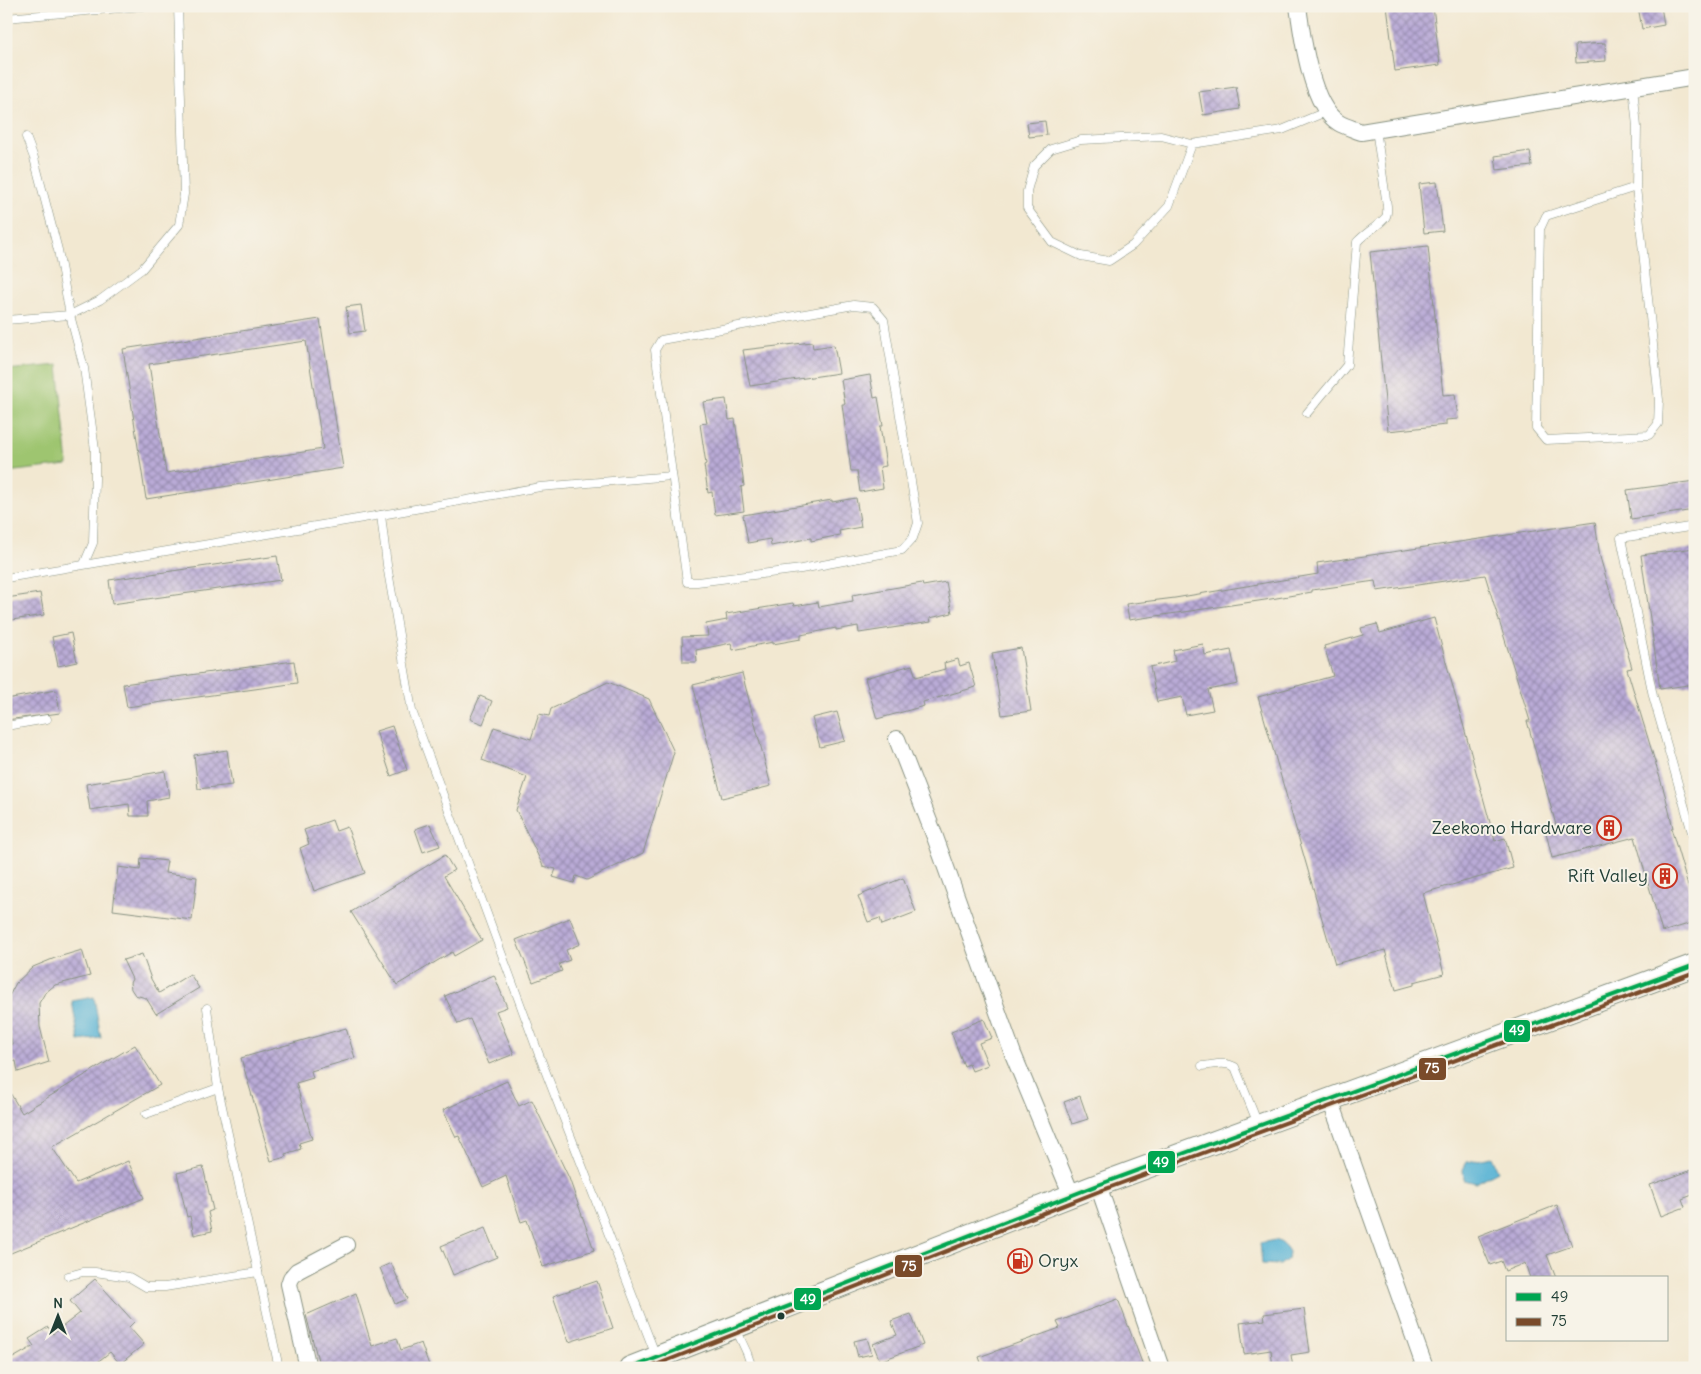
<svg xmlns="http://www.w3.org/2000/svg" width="1701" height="1374" viewBox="0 0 1701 1374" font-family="Delius,sans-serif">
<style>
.garden{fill:#9ec570;stroke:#5e8152}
.water{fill:#56b2d4;stroke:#3a7884}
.building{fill:url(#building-cross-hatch);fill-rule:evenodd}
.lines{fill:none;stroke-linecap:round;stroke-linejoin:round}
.lane-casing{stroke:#889282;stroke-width:9}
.street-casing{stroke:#889282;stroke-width:18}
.secondary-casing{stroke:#889282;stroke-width:24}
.lane{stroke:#fff;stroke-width:8}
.street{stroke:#fff;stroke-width:16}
.secondary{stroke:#fff;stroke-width:22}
.bus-1-casing{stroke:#f7f3e8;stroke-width:8}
.bus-2-casing{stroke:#f7f3e8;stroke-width:8}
.bus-1{stroke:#00a651;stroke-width:4}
.bus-2{stroke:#7a4b2a;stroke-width:4}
.bus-dot{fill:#1f3d34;stroke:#f7f3e8;stroke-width:2}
.labels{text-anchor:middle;stroke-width:4;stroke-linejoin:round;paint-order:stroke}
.poi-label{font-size:18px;fill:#1f3d34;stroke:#f7f3e8;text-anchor:end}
.line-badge{stroke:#f7f3e8;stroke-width:2}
.badge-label{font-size:14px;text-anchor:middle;font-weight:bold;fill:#fff}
</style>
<defs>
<pattern id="building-cross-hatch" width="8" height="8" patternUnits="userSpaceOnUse" patternTransform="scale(1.25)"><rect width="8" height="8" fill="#baabd7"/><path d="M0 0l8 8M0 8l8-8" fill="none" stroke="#978caf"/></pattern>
</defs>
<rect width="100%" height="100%" fill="#f7f3e8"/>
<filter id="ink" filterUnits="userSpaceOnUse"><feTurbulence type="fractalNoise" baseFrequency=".02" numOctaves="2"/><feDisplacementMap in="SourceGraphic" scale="10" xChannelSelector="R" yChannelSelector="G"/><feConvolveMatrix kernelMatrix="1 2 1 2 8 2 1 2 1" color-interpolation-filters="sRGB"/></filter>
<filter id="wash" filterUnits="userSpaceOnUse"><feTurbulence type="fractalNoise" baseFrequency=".0096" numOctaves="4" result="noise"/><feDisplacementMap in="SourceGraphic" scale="20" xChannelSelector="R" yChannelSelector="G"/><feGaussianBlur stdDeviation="1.12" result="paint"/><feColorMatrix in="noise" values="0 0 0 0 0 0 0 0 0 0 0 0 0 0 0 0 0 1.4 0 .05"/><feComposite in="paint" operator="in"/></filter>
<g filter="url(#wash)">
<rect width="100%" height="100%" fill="#f2e8d1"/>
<!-- garden -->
<polygon class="garden" points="58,365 68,465 6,472 6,370"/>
<!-- water -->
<g class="water">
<polygon points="94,997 101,1038 79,1041 72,1001"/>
<polygon points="1492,1157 1498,1171 1476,1183 1464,1180 1463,1169 1467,1162"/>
<path d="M1275 1240C1282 1242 1286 1246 1289 1252L1288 1259 1280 1265 1262 1264 1260 1243Z"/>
</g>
<g id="blocks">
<!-- building -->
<g class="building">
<polygon points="1387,6 1433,6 1440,65 1395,71"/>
<polygon points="1638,6 1661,6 1664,25 1642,29"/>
<polygon points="1605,43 1606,61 1576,63 1575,45"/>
<polygon points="1236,87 1240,109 1203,115 1199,92"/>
<polygon points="1045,121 1047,135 1029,137 1027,123"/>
<polygon points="1530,151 1532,166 1497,170 1495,156"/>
<polygon points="1437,182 1443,231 1424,233 1419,184"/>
<polygon points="1428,246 1443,395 1455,394 1458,419 1446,420 1446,425 1388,431 1370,252"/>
<polygon points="361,305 365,331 350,333 346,307"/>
<path d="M320 319 343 468 146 499 123 349ZM306 341 323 449 166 473 149 364Z"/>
<polygon points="812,342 813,348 834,345 839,373 750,386 743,350"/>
<polygon points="870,375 874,398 878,397 883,426 880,426 886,466 880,467 883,488 860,492 857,471 851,471 842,404 845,404 841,380"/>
<polygon points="726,399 729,420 735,419 744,486 741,487 744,511 715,515 712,492 708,493 704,465 706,464 700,424 707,423 703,402"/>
<polygon points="1695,481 1695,510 1631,519 1627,490"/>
<polygon points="856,498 861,527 839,531 840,535 811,541 811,538 771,546 770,539 748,543 743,515 832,500 832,502"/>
<polygon points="1595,522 1600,557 1632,668 1627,669 1666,798 1673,828 1671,828 1695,910 1695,922 1662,932 1635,837 1552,858 1545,828 1556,825 1527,721 1530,721 1485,575 1377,591 1375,581 1312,590 1312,592 1265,600 1129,620 1126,604 1175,598 1318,574 1317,563"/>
<polygon points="1695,548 1695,684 1660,689 1641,555"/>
<polygon points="277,556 281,580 112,604 109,580"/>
<polygon points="946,582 952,613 930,618 931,622 859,633 858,626 836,630 836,628 801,635 801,639 773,644 773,642 733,650 731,643 696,650 697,662 683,662 682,637 708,636 706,624 727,620 726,614 793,603 794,606 818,602 819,607 853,601 852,595 922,583 923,586"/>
<polygon points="40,593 44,615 6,621 6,598"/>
<polygon points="1434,618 1495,841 1505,838 1513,868 1423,893 1444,974 1414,982 1414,985 1396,990 1385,950 1335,964 1258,697 1333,676 1324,646 1363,635 1361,628 1377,624 1380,633"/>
<polygon points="71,633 77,662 58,666 52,637"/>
<polygon points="1203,644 1205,655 1231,650 1238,684 1208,690 1213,710 1186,715 1182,697 1157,702 1150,667 1175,661 1173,650"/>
<polygon points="1021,648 1031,711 1002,715 992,653"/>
<polygon points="958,659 960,666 969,663 976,687 923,702 924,706 877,719 865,678 912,665 916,677 945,669 944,663"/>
<polygon points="294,661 297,683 127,707 123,684"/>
<polygon points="742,673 771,786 722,798 693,685"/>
<polygon points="608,682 649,699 674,752 643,853 587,880 576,876 574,883 553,877 556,869 543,866 516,810 527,777 482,760 494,727 531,739 539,714 549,716 551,709"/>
<polygon points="56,690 60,713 6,720 6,699"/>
<polygon points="480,696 492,701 483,724 470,719"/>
<polygon points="837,712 845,741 820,747 812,718"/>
<polygon points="392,726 407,770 391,776 376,731"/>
<polygon points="227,750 232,785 198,789 194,755"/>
<polygon points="165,771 169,797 147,801 148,816 130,816 129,804 90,810 86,784"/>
<polygon points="332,820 336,831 347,827 365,873 314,891 300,848 309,844 304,830"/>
<polygon points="430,824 440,846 423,852 415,829"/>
<polygon points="445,855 454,870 444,876 482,940 454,956 452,952 397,985 351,912"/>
<polygon points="141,858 167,861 165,873 197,877 192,920 113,910 118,867 140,870"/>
<polygon points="903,878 916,912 882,925 880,918 868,922 858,896"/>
<polygon points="570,918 580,944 566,950 570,960 559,964 562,971 533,982 516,940"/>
<polygon points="82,950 90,976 55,985 45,993 39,1003 40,1027 49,1062 18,1072 16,1061 11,1062 7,1045 12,1044 6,1015 8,998 16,983 33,967 55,958"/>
<polygon points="142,954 151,979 159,993 190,974 199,988 156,1014 146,998 135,995 131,989 130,983 132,979 123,960"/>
<polygon points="494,975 507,1007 496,1011 514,1054 489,1064 470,1019 458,1024 445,996"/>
<polygon points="984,1019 992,1038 979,1043 988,1065 972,1071 969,1064 964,1066 951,1032"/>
<polygon points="346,1028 355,1058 311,1071 313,1078 296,1083 312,1139 299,1143 301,1149 285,1154 286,1157 271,1161 241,1058"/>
<polygon points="135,1045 160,1085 52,1147 76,1183 128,1161 144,1198 6,1255 6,1086 22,1113"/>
<polygon points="507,1081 519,1106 532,1100 569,1178 594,1250 543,1267 527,1220 521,1222 506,1176 483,1187 459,1136 456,1137 443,1110"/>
<polygon points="1080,1096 1088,1119 1072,1124 1064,1102"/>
<polygon points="203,1167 213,1210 208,1212 212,1231 194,1235 190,1216 187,1217 177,1173"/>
<polygon points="1695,1169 1695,1194 1682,1199 1685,1207 1661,1216 1650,1185"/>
<polygon points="1557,1205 1572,1246 1547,1255 1556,1278 1530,1278 1525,1263 1505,1271 1501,1261 1490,1265 1478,1236"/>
<polygon points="485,1228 497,1257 453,1275 441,1246"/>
<polygon points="391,1263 407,1299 395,1304 380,1268"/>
<polygon points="95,1279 134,1322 129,1327 144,1344 120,1364 110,1352 90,1368 6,1368 6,1362 34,1346 29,1339 48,1327 53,1334 80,1313 70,1301"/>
<polygon points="597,1281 613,1328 569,1342 553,1296"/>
<polygon points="356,1293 372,1346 397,1338 401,1350 421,1343 430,1368 320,1368 306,1315"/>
<polygon points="1118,1299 1144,1368 983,1368 979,1357 1060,1328 1057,1322"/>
<polygon points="1304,1309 1310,1352 1291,1355 1293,1368 1273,1368 1271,1350 1244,1354 1240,1323 1265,1320 1264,1314"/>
<polygon points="911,1314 923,1345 880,1361 873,1344 897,1335 891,1321"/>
<polygon points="867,1338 872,1354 858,1357 854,1341"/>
</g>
</g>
</g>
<g filter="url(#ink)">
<use href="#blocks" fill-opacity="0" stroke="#889282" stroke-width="1"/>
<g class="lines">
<defs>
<g id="lane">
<polyline points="6,18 143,6"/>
<polyline points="1633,87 1637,127 1636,187 1659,400 1658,424 1649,435 1546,440 1536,428 1540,229 1546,216 1636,187"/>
<polyline points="26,137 34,158 58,250 70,315 84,368 95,450 95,479 93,543 84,564"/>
<polyline points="1192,144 1169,206 1133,245 1109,261 1081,256 1052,242 1027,208 1027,191 1034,166 1051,149 1081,140 1161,136 1192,144 1282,130 1328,111"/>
<polygon points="854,305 873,307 884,320 918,523 913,538 902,550 801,569 697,582 687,582 655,350 661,340"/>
<polyline points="6,320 70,315 100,300 142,269 179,225 184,194 178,6"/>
<path d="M1307 413 1347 365 1357 242C1366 232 1377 227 1385 218 1388 215 1387 210 1387 206L1376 129"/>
<polyline points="1695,526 1621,538 1653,696 1695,843"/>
<polyline points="6,578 381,515"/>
<polyline points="6,726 47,719"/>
<polyline points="207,1008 218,1088 279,1368"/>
<path d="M1202 1066C1214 1065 1224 1061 1235 1067L1258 1124"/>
<polyline points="146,1114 218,1088"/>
<polyline points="68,1276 83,1272 95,1272 129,1277 146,1287 165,1287 258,1272"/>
<polyline points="736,1329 747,1353 752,1368"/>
<polyline points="656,1356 538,1052 412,711 387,565 381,515 540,487 672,476"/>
</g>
<g id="street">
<path d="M1298 6C1302 36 1311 107 1339 123 1346 127 1354 129 1361 132L1695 77"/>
<polyline points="897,739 935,837 1013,1054 1072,1196"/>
<polyline points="1330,1099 1425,1368"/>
<polyline points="1098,1185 1161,1368"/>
<polyline points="308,1368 289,1284 291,1278 297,1271 346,1245"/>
</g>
<polyline id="secondary" points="630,1368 1098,1185 1695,965"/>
</defs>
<!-- lane casing -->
<use href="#lane" class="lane-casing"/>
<!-- street casing -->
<use href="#street" class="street-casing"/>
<!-- secondary casing -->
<use href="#secondary" class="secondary-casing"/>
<!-- lane -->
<use href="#lane" class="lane"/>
<!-- street -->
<use href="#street" class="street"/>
<!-- secondary -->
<use href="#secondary" class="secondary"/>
<defs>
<polyline id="bus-1" points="631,1368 1098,1185 1695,965"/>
<polyline id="bus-2" points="648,1368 1100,1191 1695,972"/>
</defs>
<!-- bus-1 casing -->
<use href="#bus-1" class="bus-1-casing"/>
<!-- bus-2 casing -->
<use href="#bus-2" class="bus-2-casing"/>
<!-- bus-1 -->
<use href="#bus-1" class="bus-1"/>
<!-- bus-2 -->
<use href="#bus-2" class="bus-2"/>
</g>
</g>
<!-- icons -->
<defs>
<symbol id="building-ring" viewBox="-11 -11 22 22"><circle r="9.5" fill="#f7f3e8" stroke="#c8321e" stroke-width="1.5"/><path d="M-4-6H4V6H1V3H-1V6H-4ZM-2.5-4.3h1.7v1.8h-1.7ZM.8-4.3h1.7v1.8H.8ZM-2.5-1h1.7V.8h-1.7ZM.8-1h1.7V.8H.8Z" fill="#c8321e"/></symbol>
<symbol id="fuel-ring" viewBox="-11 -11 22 22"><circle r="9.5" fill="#f7f3e8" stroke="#c8321e" stroke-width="1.5"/><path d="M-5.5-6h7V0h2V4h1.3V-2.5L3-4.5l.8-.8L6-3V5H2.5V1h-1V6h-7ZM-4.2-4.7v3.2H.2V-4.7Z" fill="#c8321e"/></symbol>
</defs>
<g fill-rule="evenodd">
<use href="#building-ring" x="1595" y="814" width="28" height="28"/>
<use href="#building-ring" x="1651" y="862" width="28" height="28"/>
<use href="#fuel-ring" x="1006" y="1247" width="28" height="28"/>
</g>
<!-- markers -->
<circle class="bus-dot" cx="781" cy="1316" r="4.5"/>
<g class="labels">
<!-- poi labels -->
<g class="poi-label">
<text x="1592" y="834">Zeekomo Hardware</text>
<text x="1648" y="882">Rift Valley</text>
<text x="1038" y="1267" text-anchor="start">Oryx</text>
</g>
</g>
<g class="line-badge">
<rect x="1503" y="1019" width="28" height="24" rx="5" fill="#00a651"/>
<rect x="1418" y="1057" width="29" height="24" rx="5" fill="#7a4b2a"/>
<rect x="1147" y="1150" width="29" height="24" rx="5" fill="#00a651"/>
<rect x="894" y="1254" width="29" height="24" rx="5" fill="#7a4b2a"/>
<rect x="793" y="1287" width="29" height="24" rx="5" fill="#00a651"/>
</g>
<g class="badge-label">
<text x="1517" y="1035">49</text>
<text x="1432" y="1073">75</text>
<text x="1161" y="1167">49</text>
<text x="909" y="1271">75</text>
<text x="808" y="1304">49</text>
</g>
<!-- margin -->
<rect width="1701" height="1374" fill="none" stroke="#f7f3e8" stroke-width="25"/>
<!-- legend -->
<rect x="1506" y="1276" width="162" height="65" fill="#f7f3e8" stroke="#a1aaa0"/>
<rect x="1516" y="1293" width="25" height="8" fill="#00a651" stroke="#a1aaa0"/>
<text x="1551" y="1302" font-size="15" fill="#1f3d34">49</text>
<rect x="1516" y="1318" width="25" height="8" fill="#7a4b2a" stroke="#a1aaa0"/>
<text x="1551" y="1326" font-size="15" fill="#1f3d34">75</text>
<!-- north arrow -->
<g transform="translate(58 1316)" stroke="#f7f3e8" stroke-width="4" paint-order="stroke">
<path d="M0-4L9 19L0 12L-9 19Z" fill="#1f3d34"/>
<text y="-8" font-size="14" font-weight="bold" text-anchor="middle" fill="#1f3d34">N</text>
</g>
</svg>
